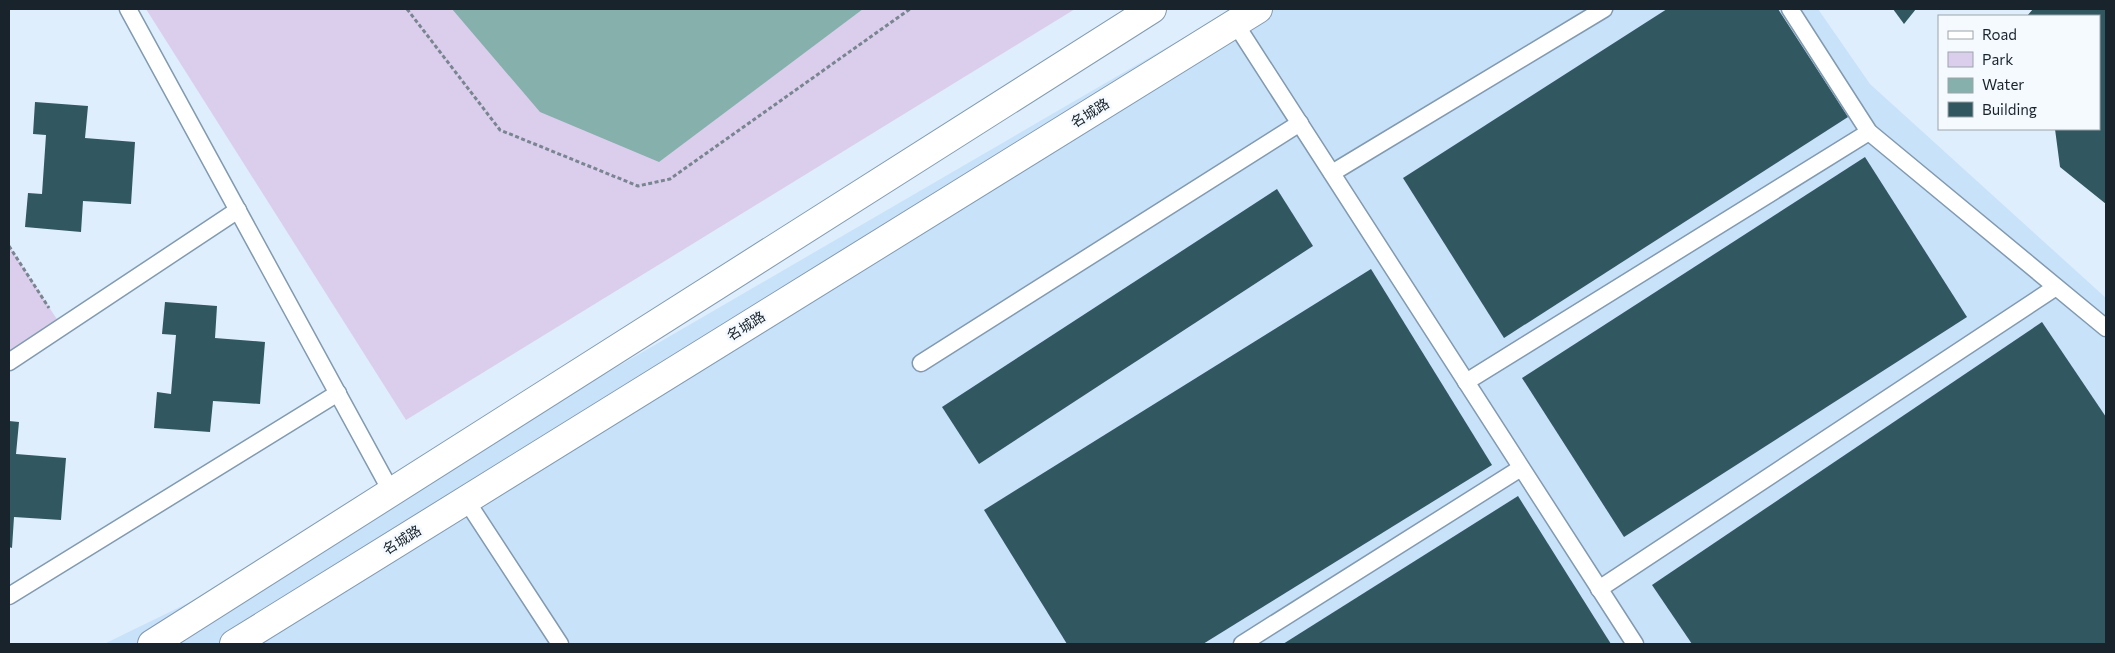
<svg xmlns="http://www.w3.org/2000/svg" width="2115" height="653" viewBox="0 0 2115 653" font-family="Commissioner,'Noto Sans SC',sans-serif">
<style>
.built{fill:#c8e2fa}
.green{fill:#dbceed}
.water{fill:#85b0ab}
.building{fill:#315761}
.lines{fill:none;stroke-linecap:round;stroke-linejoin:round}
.service-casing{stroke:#829ab0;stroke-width:19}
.secondary-casing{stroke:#829ab0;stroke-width:30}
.path{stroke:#798590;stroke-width:3;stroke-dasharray:4 2.5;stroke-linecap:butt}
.service{stroke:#fff;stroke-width:16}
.secondary{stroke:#fff;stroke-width:28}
.labels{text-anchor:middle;stroke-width:5;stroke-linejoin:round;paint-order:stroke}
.street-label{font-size:14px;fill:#19232b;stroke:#f4faff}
</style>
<rect width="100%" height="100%" fill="#deeefc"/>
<!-- built -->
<polygon class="built" points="1233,9 1818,9 1870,84 2106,298 2106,644 104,644 326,536"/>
<!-- green -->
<g class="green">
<polygon points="146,9 1075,9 406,420"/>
<polygon points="9,246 62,327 9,362"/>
</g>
<!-- water -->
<polygon class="water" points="452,9 863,9 659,162 540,112"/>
<!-- building -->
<g class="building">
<polygon points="1667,9 1778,9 1848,117 1504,338 1403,178"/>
<polygon points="1893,9 1916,9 1904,24"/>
<polygon points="2033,9 2106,9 2106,204 2060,167 2055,129 2099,129 2099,16 2027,16"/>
<polygon points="35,102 88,106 85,138 135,142 131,204 83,201 81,232 25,227 28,193 42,194 46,135 33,134"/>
<polygon points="1865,157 1967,317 1624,537 1522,378"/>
<polygon points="1277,189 1313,246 979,464 942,407"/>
<polygon points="1371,269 1492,465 1203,644 1067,644 984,510"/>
<polygon points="165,302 217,306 215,338 265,342 260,404 213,401 210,432 154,428 157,392 171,394 176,335 162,334"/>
<polygon points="2042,322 2106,417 2106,644 1692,644 1652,585"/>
<polygon points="9,421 19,422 16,454 66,458 61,520 14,517 12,548 9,547"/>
<polygon points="1518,496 1611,644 1283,644"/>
</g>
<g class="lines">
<defs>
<g id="service">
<polyline points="128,9 392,493"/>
<polyline points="1790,9 1869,132 2106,328"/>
<polyline points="1235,23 1635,644"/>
<polyline points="1332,173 1604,9"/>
<polyline points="9,362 238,210"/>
<polyline points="921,363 1300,123"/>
<polyline points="1466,382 1869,132"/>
<polyline points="466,500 560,644"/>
<polyline points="1599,589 2056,287"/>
<polyline points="9,596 338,393"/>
<polyline points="1242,644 1521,468"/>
</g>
<g id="secondary">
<polyline points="152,644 1152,9"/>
<polyline points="234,644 1258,9"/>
</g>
</defs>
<!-- service casing -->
<use href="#service" class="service-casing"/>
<!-- secondary casing -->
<use href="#secondary" class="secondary-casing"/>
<!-- path -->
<g class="path">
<polyline points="407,9 500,130 638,186 670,179 910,9"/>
<polyline points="9,246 49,308"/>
</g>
<!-- service -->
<use href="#service" class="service"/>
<!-- secondary -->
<use href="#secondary" class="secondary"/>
</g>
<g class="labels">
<!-- street labels -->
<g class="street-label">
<text transform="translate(1090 113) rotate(-32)" y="5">名城路</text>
<text transform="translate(746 326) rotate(-32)" y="5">名城路</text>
<text transform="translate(402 540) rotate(-32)" y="5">名城路</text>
</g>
</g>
<!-- border -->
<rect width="2115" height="653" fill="none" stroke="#19232b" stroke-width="20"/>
<!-- legend -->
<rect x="1938" y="15" width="162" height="115" fill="#f4faff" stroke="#9ca4aa"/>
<rect x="1948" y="31" width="25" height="8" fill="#ffffff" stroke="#9ca4aa"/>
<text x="1982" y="40" font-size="15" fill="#19232b">Road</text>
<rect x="1948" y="52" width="25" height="15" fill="#dbceed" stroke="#9ca4aa"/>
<text x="1982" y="65" font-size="15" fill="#19232b">Park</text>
<rect x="1948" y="78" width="25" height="15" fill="#85b0ab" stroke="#9ca4aa"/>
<text x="1982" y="90" font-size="15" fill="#19232b">Water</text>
<rect x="1948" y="102" width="25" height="15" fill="#315761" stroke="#9ca4aa"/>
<text x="1982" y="115" font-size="15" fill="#19232b">Building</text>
</svg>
